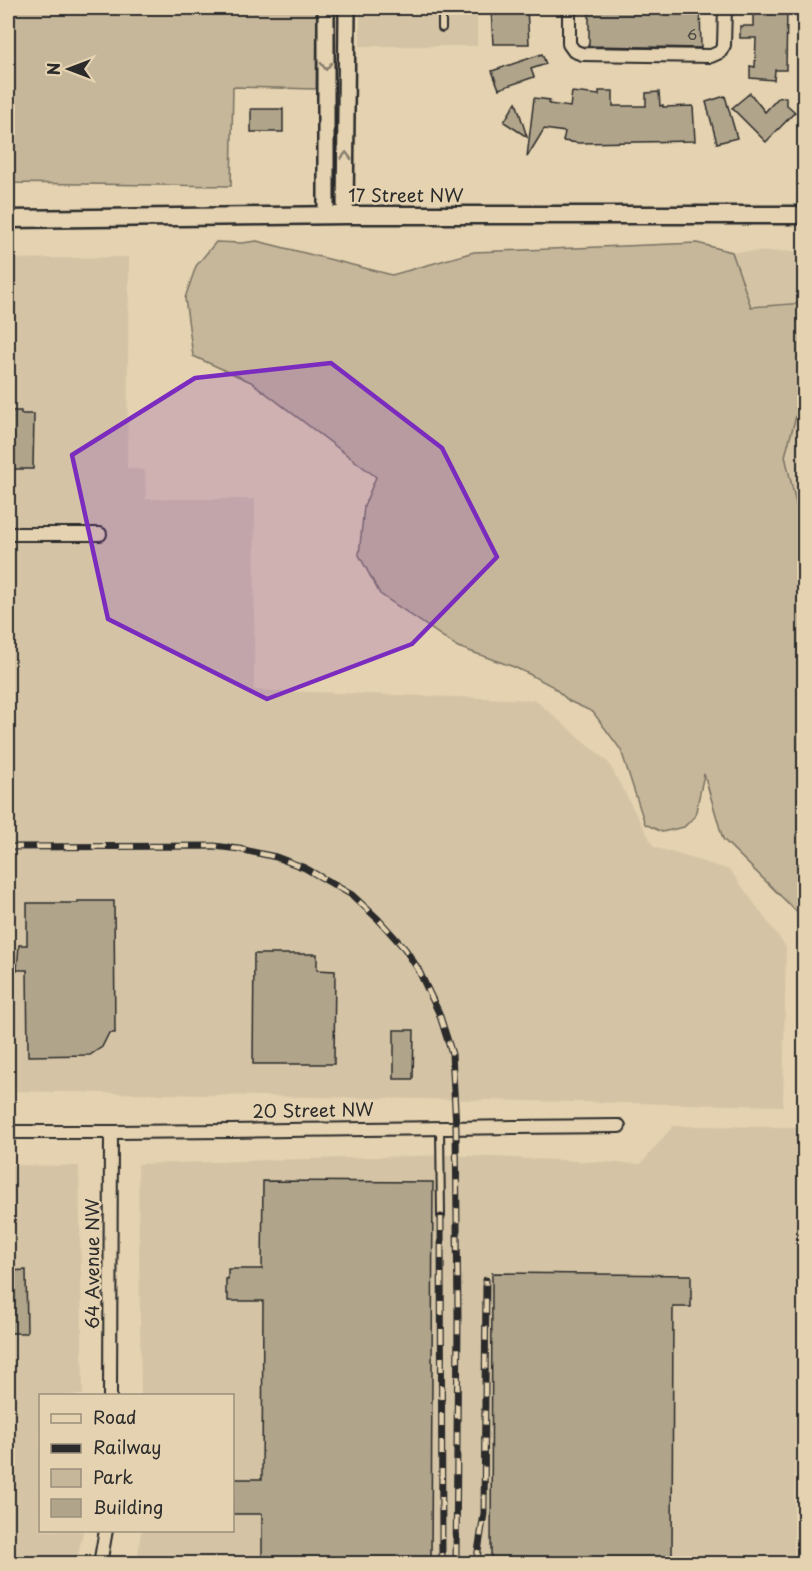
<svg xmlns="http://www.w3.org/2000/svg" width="812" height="1571" viewBox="0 0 812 1571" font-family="'Playpen Sans',sans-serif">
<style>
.built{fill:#d4c4a5}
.green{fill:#c6b79a;stroke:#787162;stroke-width:1.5}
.building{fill:#b0a48b;stroke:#2b2b2b;stroke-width:1.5}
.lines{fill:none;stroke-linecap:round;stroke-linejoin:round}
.service-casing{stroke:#2b2b2b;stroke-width:10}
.minor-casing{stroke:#2b2b2b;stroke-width:16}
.tertiary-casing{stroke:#2b2b2b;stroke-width:20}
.secondary-casing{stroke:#2b2b2b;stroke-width:21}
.service{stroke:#e4d2b0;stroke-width:6}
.minor{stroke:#e4d2b0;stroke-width:12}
.tertiary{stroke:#e4d2b0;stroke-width:15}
.secondary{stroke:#e4d2b0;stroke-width:16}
.rail-casing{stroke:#2b2b2b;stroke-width:7}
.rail{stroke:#e4d2b0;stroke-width:4.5;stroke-dasharray:14;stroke-linecap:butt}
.oneway{stroke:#887e6e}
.marked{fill:#7b2cbf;fill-opacity:0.2;stroke:#7b2cbf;stroke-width:4.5;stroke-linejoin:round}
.labels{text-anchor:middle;stroke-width:5;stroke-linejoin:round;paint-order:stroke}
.number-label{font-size:15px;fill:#4c4943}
.street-label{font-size:18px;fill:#2b2b2b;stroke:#e4d2b0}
</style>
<rect width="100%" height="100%" fill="#e4d2b0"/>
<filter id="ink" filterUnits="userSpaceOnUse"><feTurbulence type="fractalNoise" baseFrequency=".0167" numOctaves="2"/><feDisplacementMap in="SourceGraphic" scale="12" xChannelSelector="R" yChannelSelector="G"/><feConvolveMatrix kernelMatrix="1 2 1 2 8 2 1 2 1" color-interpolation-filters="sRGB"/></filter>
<g filter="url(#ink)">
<!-- built -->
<g class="built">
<rect x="360" y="8" width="117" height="38"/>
<polygon points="804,251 804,303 751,307 732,252"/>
<polygon points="129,257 127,468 145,470 146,499 255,499 254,690 535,700 608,762 654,847 730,870 786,947 783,1106 8,1091 8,259"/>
<polygon points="804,387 804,538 785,456"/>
<polygon points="673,1126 798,1127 794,1563 137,1564 141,1531 232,1530 232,1396 141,1395 138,1164 449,1155 641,1164"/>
<polygon points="8,1165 79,1166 83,1395 40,1396 40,1530 83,1531 76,1563 8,1564"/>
</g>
<!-- green -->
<g class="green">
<polygon points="8,8 317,8 316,89 233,87 231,186 8,183"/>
<polygon points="257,241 392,275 474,252 697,243 732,252 751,307 804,303 804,387 785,456 804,538 804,913 797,912 723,839 704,774 695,816 684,827 662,832 645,824 621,750 593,712 569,701 552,686 529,674 514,667 458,647 380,594 359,555 364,506 376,477 251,382 193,356 185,298 196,266 216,242 242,243"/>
</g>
<!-- building -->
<g class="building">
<polygon points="491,8 527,8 529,44 493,44"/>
<polygon points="589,8 700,8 701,48 588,46 589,43"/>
<polygon points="753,8 787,8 786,70 775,70 774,80 750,78 750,66 755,67 756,38 740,38 740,26 753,26"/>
<polygon points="542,54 546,64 531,69 534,77 499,89 492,71"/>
<polygon points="599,91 613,91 613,106 646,106 646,93 659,92 660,106 663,105 663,107 693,106 695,141 579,143 563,141 565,132 544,129 527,157 534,98 550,100 549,104 570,107 572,92 599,95"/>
<polygon points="750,93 765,112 778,98 786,97 786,104 795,112 766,142 732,108"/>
<polygon points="725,96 737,138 717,143 706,102"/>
<polygon points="516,102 527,137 504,122"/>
<rect x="251" y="109" width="32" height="23"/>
<polygon points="8,411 21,411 21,414 34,414 33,469 8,469"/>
<polygon points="78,901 114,901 115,1033 109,1033 102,1047 90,1055 28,1056 27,970 17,970 19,945 27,945 27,903 78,903"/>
<polygon points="254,954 317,954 317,970 335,971 334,1064 253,1064"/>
<polygon points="394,1030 414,1030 413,1079 394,1079"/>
<polygon points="263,1181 433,1182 431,1563 262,1563 262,1514 232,1514 232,1479 262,1479 263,1301 228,1301 228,1294 226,1294 226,1279 228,1279 228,1269 262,1269"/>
<polygon points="26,1270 27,1333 8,1333 8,1271"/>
<polygon points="492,1273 691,1275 691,1307 673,1307 672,1563 491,1563"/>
</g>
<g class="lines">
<defs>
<g id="service">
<polyline points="442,8 442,28"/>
<polyline points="440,1128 441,1216"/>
</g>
<g id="minor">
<polyline points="569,8 569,44 574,51 582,54 711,56 720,52 724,45 725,8"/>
<polyline points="8,534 100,534"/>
<path d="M8 1132C211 1133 415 1127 619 1126"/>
<polyline points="110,1396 111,1132"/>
<polyline points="100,1564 106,1530"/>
</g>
<g id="tertiary">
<polyline points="326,8 326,215"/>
<polyline points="345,215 347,8"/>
</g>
<polyline id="secondary" points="8,219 345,215 804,215"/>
</defs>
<!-- service casing -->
<use href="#service" class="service-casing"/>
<!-- minor casing -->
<use href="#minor" class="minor-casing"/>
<!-- tertiary casing -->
<use href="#tertiary" class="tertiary-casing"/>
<!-- secondary casing -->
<use href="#secondary" class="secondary-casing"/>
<!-- service -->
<use href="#service" class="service"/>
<!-- minor -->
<use href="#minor" class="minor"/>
<!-- tertiary -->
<use href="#tertiary" class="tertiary"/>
<!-- secondary -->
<use href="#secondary" class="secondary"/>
<defs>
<g id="rail">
<polyline points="8,847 214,846 239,849 276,857 305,868 352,895 378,919 405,949 418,969 439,1013 452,1054 456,1127 458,1317 456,1564"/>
<polyline points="441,1217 442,1564"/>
<polyline points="476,1564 484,1514 486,1280"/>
</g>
</defs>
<!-- rail casing -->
<use href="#rail" class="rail-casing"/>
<!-- rail -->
<use href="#rail" class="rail"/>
</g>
<!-- one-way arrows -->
<defs><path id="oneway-chevron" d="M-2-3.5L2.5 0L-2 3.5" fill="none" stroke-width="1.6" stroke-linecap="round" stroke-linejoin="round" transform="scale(1.5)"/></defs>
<g class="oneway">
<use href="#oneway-chevron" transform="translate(326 66) rotate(90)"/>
<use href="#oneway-chevron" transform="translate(346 156) rotate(-89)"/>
</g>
</g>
<!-- marked area -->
<path class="marked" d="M331 363 442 448 497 557 412 644 267 699 108 619 72 455 195 378Z"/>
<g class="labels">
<!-- number labels -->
<g class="number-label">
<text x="692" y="40">6</text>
</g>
<!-- street labels -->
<g class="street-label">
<text x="406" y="202">17 Street NW</text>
<text transform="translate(313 1111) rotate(-1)" y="6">20 Street NW</text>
<text transform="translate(93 1264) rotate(-90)" y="6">64 Avenue NW</text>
</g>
</g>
<!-- margin -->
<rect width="812" height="1571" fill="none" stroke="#e4d2b0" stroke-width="30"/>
<rect x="15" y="15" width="782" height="1541" fill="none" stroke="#2b2b2b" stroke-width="2" filter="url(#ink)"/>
<!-- legend -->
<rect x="39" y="1394" width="195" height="138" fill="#e4d2b0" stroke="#9a8f7b" stroke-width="1.5"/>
<rect x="51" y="1414" width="30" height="9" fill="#e4d2b0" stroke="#9a8f7b" stroke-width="1.5"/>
<text x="93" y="1424" font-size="18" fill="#2b2b2b">Road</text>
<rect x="51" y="1444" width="30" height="9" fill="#2b2b2b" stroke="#9a8f7b" stroke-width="1.5"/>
<text x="93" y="1454" font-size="18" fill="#2b2b2b">Railway</text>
<rect x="51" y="1469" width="30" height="18" fill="#c6b79a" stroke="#9a8f7b" stroke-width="1.5"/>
<text x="93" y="1484" font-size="18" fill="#2b2b2b">Park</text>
<rect x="51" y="1499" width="30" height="18" fill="#b0a48b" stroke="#9a8f7b" stroke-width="1.5"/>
<text x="93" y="1514" font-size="18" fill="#2b2b2b">Building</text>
<!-- north arrow -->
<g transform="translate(69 69) rotate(270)" stroke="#e4d2b0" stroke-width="4.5" paint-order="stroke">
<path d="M0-4.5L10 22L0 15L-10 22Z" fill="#2b2b2b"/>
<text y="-9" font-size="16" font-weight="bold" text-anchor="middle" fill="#2b2b2b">N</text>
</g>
</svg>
